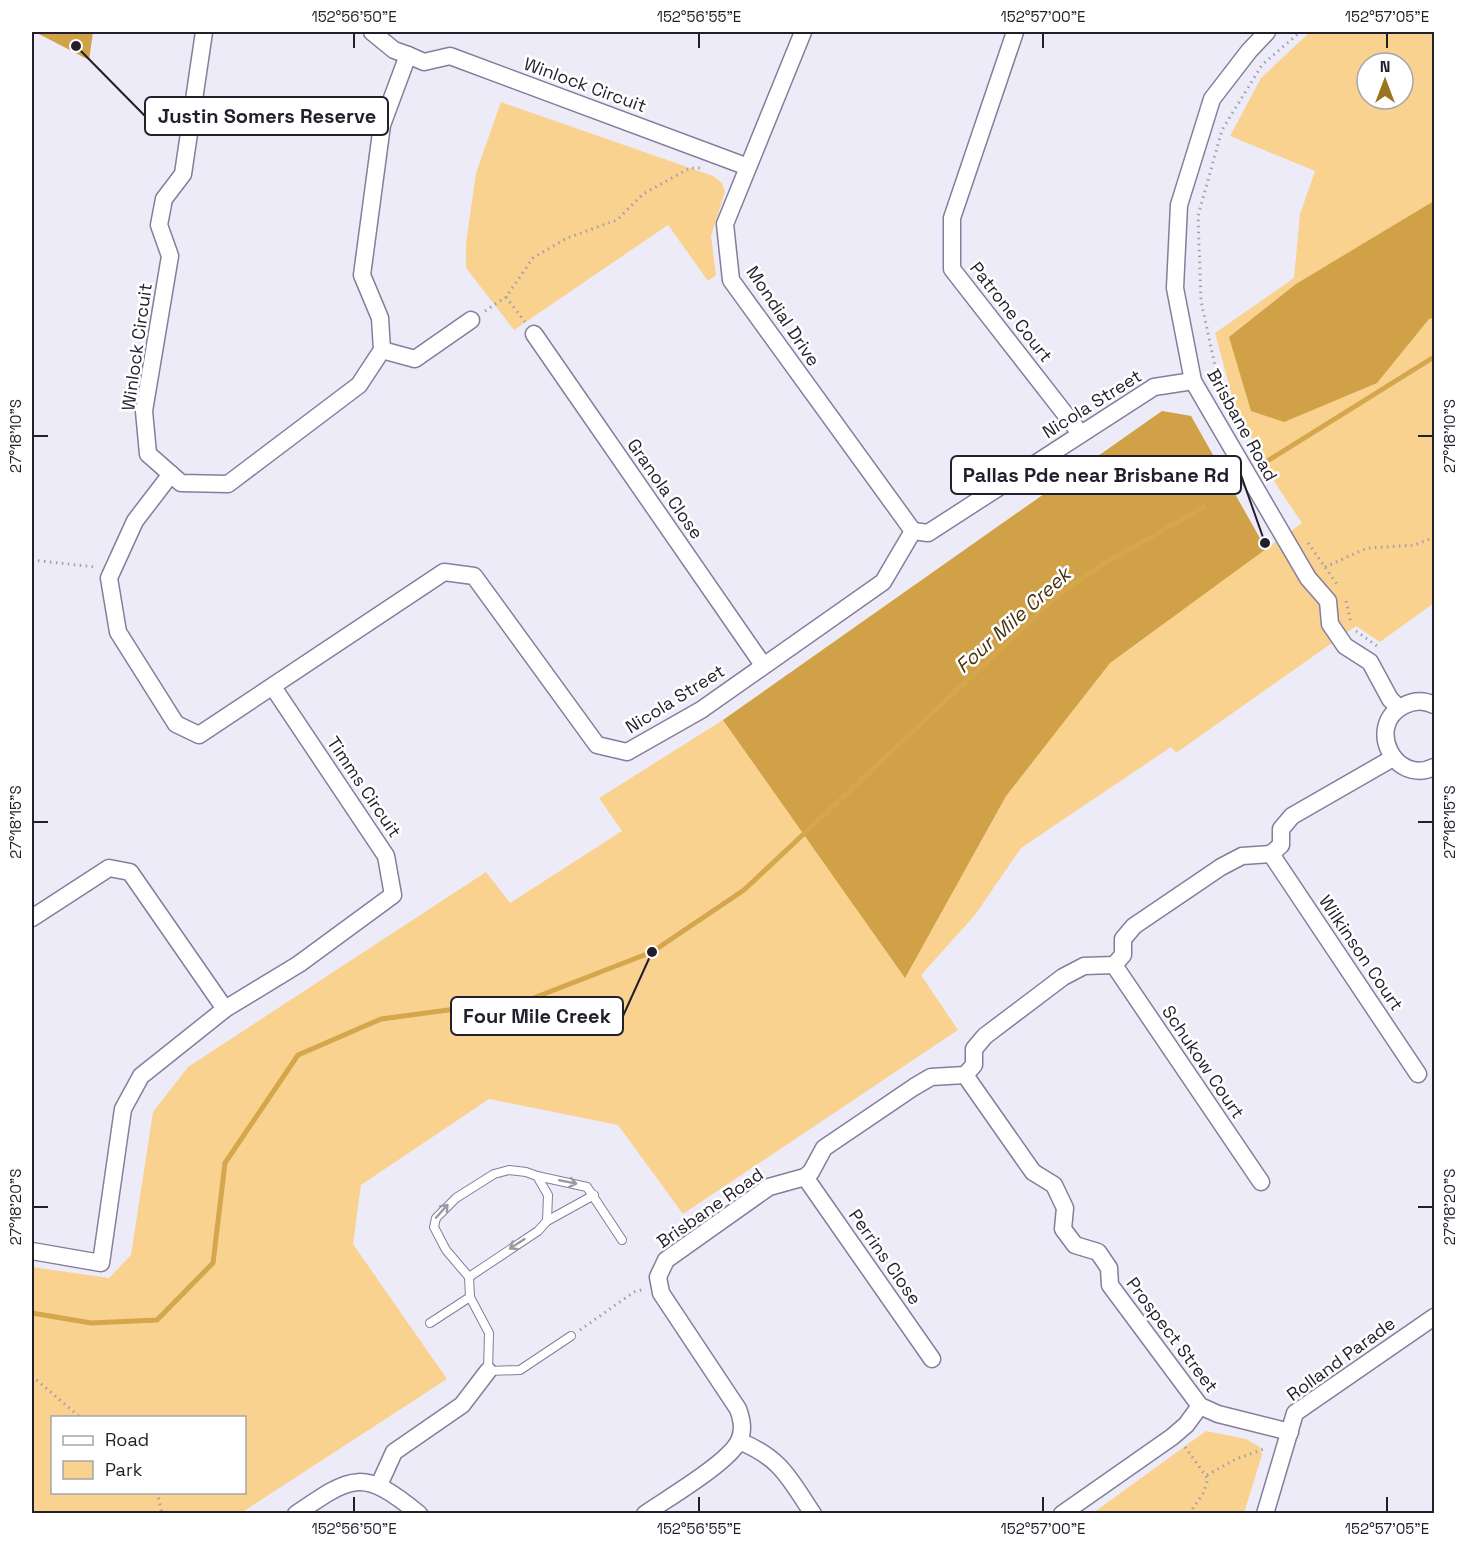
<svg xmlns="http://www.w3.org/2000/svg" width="1466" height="1545" viewBox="0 0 1466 1545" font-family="'Space Grotesk',sans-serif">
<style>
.green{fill:#f9d28f;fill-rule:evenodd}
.forest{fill:#d0a147}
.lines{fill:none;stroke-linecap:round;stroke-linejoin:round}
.stream{stroke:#d5a64c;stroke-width:5}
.lane-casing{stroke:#857d9c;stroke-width:10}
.street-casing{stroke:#857d9c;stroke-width:19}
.path{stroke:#a29fac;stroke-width:3;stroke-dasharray:1.5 4.5;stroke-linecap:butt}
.lane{stroke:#fff;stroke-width:8}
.street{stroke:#fff;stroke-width:16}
.oneway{stroke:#9c9aa0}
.ticks{fill:none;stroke:#221f2b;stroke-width:2}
.labels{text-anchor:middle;stroke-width:5;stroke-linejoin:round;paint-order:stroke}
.street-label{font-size:18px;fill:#221f2b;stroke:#fff}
.water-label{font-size:20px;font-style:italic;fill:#48340e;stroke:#fff}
.leader{fill:none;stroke:#221f2b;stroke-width:2}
.callout-dot{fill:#221f2b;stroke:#fff;stroke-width:2}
.callout{fill:#fff;stroke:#221f2b;stroke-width:2}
.callout-label{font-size:20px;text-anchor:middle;font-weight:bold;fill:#221f2b}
.neatline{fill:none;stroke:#221f2b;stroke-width:2}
.ticks-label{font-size:15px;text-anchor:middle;fill:#221f2b}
</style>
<rect width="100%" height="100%" fill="#eeebf9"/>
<!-- green -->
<g class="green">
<path d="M1310 32H1434V603L1380 642 1356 626 1176 753 1171 747 1021 848 975 915 921 975 958 1030 683 1214 618 1125 489 1099 361 1185 353 1244 447 1379 241 1513 32 1514V1267L109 1278 131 1255 153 1112 188 1067 486 872 510 903 622 831 599 798 723 720 1162 411 1191 416 1266 549 1302 523 1277 486 1235 407 1215 333 1294 278 1300 214 1315 171 1230 136 1261 78ZM1367 63H1403V99H1367ZM52 1418H244V1492H52Z"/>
<polygon points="501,102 713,176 722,183 725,192 711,236 716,275 708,281 668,225 514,330 466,268 466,243 476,173"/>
<polygon points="1206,1431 1246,1439 1260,1447 1262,1455 1244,1513 1093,1513"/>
</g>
<!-- forest -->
<g class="forest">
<polygon points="35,32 93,32 89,60"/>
<polygon points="1434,201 1434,318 1429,319 1377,383 1284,422 1251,411 1229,337 1296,284"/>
<polygon points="1162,411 1191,416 1266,549 1110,663 1006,796 905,978 723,720"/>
</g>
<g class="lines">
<!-- stream -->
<g class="stream">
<polyline points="1269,460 1434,357"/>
<polyline points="32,1313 91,1323 157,1320 213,1263 225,1163 298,1055 381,1019 531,999 652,952 744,890 1057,596 1098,567 1204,507"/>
</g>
<defs>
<g id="lane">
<polyline points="537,1176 587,1187 622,1240"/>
<polyline points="547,1221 594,1195"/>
<polyline points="469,1277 538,1231 547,1221 548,1195 537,1176 526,1172 509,1170 494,1174 456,1198 436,1218 434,1227 446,1250 469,1277 470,1297 489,1333 488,1371 520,1370 571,1336"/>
<polyline points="430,1323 470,1297"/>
</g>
<g id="street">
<polyline points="204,32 183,174 164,199 159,225 170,256 144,411 148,454 181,483 228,484 359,385 382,350 380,318 362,275 382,125 408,55 424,62 450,56 748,167"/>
<polyline points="372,32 394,50 408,55"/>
<polyline points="803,32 725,224 731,280 913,531"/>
<polyline points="1015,32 952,218 952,269 1080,433"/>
<polyline points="1267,32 1249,51 1212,99 1179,205 1175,288 1193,381 1308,578 1328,601 1330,624 1345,646 1370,662 1390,699 1399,708"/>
<polyline points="534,334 763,665"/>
<polyline points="382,350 415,359 471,320"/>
<polyline points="171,474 135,521 109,578 118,632 176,724 199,735 444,572 474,576 597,745 627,752 701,710 883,582 913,531 928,533 1154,387 1193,381"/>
<path d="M1434 705C1424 700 1414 700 1403 706 1365 726 1395 786 1434 767"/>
<polyline points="1271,854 1418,1074"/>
<polyline points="32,918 109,868 130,872 225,1009"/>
<polyline points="1114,965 1261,1182"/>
<polyline points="965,1075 1033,1172 1054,1185 1065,1208 1063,1229 1075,1245 1098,1252 1109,1268 1110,1285 1200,1406 1218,1414 1290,1432"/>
<polyline points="805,1177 932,1359"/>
<polyline points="32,1251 101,1263 123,1109 141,1076 225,1009 299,964 393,895 386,856 273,687"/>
<path d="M739 1441C781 1458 789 1478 813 1514"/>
<polyline points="379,1485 394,1452 462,1405 488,1371"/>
<path d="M296 1514C353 1475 363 1468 419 1514"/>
<path d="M645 1514C668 1498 728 1463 739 1441 744 1430 742 1420 738 1409L661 1293 658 1277 666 1260 769 1187 805 1177 811 1172 824 1148 914 1087 931 1077 965 1075 974 1065V1049L985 1036 1063 977 1084 966 1114 965 1123 955V939L1134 926 1221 867 1242 856 1271 854 1281 845V829L1292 816 1393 758"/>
<polyline points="1062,1514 1172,1437 1186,1425 1200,1406"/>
<polyline points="1265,1514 1295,1413 1434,1317"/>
</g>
</defs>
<!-- lane casing -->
<use href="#lane" class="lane-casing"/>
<!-- street casing -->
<use href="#street" class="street-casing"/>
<!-- path -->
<g class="path">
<polyline points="506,297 525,322"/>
<polyline points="485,311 506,297 533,258 567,238 617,220 643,194 690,168 701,168"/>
<polyline points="1221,393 1201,301 1198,216 1222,130 1262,65 1300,32"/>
<polyline points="1308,543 1339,587"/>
<polyline points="32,560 95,567"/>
<polyline points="1325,567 1367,548 1415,545 1434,537"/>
<polyline points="1346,601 1351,623"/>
<polyline points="1356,631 1377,646"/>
<polyline points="580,1330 634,1292 645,1289"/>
<polyline points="32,1376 81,1418"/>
<polyline points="1185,1447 1208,1479 1204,1492 1189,1514"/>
<polyline points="1207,1475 1236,1459 1264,1449"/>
<polyline points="157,1492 162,1514"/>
</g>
<!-- lane -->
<use href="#lane" class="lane"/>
<!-- street -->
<use href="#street" class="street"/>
</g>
<!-- one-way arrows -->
<defs><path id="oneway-shaft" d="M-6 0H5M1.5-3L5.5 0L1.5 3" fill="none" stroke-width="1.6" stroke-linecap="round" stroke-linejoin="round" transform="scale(1.5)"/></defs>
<g class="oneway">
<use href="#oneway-shaft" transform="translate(568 1182) rotate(11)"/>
<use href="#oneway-shaft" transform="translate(442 1211) rotate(-48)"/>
<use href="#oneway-shaft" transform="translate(517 1244) rotate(147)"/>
</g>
<!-- ticks -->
<path class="ticks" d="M354 33V48M699 33V48M1043 33V48M1387 33V48M33 436H48M1418 436H1433M33 822H48M1418 822H1433M33 1207H48M1418 1207H1433M354 1497V1512M699 1497V1512M1043 1497V1512M1387 1497V1512"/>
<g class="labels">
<!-- street labels -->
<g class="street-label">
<text transform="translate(585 85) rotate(20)" y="6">Winlock Circuit</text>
<text transform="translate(1011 312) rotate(52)" y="6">Patrone Court</text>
<text transform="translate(783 316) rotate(56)" y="6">Mondial Drive</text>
<text transform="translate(137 347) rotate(-82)" y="6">Winlock Circuit</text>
<text transform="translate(1092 404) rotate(-32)" y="6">Nicola Street</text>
<text transform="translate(1242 425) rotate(61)" y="6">Brisbane Road</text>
<text transform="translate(665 489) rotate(55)" y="6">Granola Close</text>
<text transform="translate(675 699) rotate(-32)" y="6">Nicola Street</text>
<text transform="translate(364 787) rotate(56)" y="6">Timms Circuit</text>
<text transform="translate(1361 953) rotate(56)" y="6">Wilkinson Court</text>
<text transform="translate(1203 1062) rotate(56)" y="6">Schukow Court</text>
<text transform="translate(710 1208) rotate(-35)" y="6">Brisbane Road</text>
<text transform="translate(885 1257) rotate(55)" y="6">Perrins Close</text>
<text transform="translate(1172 1335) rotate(53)" y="6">Prospect Street</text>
<text transform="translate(1341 1359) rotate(-36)" y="6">Rolland Parade</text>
</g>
<!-- water labels -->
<g class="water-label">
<text transform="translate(1013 620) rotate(-42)" y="7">Four Mile Creek</text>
</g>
</g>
<!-- callouts -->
<path class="leader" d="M76 46L145 116M1265 543L1241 475M652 952L623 1016"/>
<g class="callout-dot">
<circle cx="76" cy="46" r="6"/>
<circle cx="1265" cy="543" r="6"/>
<circle cx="652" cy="952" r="6"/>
</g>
<g class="callout">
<rect x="145" y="97" width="243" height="38" rx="6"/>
<rect x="951" y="456" width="290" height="38" rx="6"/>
<rect x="451" y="997" width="172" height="38" rx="6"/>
</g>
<g class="callout-label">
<text x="267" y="123">Justin Somers Reserve</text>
<text x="1096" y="482">Pallas Pde near Brisbane Rd</text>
<text x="537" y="1023">Four Mile Creek</text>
</g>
<!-- border -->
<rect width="1466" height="1545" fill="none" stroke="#ffffff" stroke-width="66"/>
<!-- legend -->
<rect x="51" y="1416" width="195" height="78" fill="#ffffff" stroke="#a7a5aa" stroke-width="1.5"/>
<rect x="63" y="1436" width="30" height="9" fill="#ffffff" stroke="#a7a5aa" stroke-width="1.5"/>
<text x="105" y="1446" font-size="18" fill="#221f2b">Road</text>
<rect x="63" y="1461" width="30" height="18" fill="#f9d28f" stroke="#a7a5aa" stroke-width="1.5"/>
<text x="105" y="1476" font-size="18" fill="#221f2b">Park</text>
<!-- north arrow -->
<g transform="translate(1385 81)"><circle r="28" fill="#ffffff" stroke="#a7a5aa" stroke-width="1.5"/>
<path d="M0-4.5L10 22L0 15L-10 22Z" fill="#9c7421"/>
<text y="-9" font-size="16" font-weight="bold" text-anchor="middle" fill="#221f2b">N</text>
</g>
<rect x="33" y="33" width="1400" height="1479" class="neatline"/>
<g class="ticks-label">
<text x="354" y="22">152°56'50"E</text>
<text x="699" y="22">152°56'55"E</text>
<text x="1043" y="22">152°57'00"E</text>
<text x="1387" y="22">152°57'05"E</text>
<text transform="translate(16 436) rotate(-90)" y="5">27°18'10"S</text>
<text transform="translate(1450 436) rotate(-90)" y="5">27°18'10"S</text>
<text transform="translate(16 822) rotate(-90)" y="5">27°18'15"S</text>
<text transform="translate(1450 822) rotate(-90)" y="5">27°18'15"S</text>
<text transform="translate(16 1207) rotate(-90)" y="5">27°18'20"S</text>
<text transform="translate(1450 1207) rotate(-90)" y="5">27°18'20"S</text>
<text x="354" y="1534">152°56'50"E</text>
<text x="699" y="1534">152°56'55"E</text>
<text x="1043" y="1534">152°57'00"E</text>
<text x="1387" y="1534">152°57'05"E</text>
</g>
</svg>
